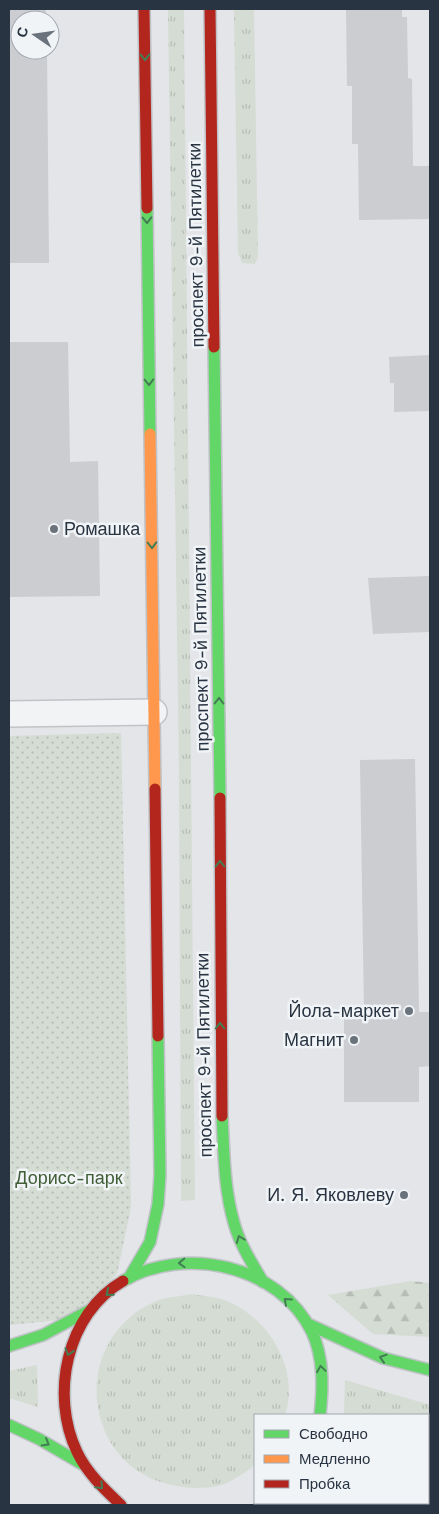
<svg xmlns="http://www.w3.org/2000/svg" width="439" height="1514" viewBox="0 0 439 1514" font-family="'Work Sans',sans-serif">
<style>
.grass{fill:url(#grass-tufts)}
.forest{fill:url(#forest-firs)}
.park{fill:url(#park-dots)}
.building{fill:#cbcdd0}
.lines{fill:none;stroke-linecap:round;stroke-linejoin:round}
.street-casing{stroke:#c1c3c6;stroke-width:28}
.fast-casing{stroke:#bfc2c6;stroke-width:14}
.slow-casing{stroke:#bfc2c6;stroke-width:14}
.jam-casing{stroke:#bfc2c6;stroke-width:14}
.street{stroke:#f2f3f5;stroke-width:25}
.fast{stroke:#63d668;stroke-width:11}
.slow{stroke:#ff974d;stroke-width:11}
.jam{stroke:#b3261e;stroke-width:11}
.oneway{stroke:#437d53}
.poi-dot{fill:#6a727c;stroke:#f1f4f7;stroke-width:2}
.labels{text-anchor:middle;stroke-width:5;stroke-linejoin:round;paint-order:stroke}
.street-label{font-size:18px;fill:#293442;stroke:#f1f4f7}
.poi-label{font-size:18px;fill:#293442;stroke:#f1f4f7;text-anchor:end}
.park-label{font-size:18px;fill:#405e36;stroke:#f1f4f7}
</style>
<defs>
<pattern id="grass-tufts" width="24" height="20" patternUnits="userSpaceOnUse" patternTransform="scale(1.25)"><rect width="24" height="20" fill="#d4dcd3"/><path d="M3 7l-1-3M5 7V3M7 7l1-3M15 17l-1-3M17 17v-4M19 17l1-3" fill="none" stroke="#b6bdb6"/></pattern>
<pattern id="forest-firs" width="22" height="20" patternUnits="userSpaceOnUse" patternTransform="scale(1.25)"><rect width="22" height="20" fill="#d4dcd3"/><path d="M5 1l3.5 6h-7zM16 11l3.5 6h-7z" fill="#b6bdb6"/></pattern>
<pattern id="park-dots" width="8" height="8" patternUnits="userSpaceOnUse" patternTransform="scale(1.25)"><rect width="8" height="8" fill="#d4dcd3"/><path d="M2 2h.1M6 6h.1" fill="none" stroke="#b6bdb6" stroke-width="1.8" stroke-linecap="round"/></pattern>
</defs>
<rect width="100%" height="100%" fill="#e3e5e8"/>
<!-- grass -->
<g class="grass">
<polygon points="168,9 184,9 195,1200 181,1201 179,771"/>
<polygon points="234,9 254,9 258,257 255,264 242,263 238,253"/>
<path d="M193 1294C203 1296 217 1297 227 1301 270 1319 300 1370 285 1415H255V1465C247 1471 238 1477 229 1482 214 1489 193 1489 177 1486 80 1471 67 1336 159 1300 169 1297 182 1296 193 1294Z"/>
<polygon points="37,1365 38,1407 9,1398 9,1371"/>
<polygon points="345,1380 430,1405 430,1420 428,1421 428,1415 344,1415"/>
</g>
<!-- forest -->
<polygon class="forest" points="411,1281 430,1283 430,1337 373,1334 328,1295"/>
<!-- park -->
<polygon class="park" points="121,733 131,1207 117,1274 70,1319 9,1325 9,736"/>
<!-- building -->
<g class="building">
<polygon points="9,9 46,9 46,20 20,20 20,50 47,50 49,263 9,263"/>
<polygon points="346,9 402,9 402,17 407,17 408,78 412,79 413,166 430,166 430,219 359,220 358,144 352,144 352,86 347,86"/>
<polygon points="9,342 68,342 70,462 98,461 100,596 9,597"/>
<polygon points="430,355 430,411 394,412 394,383 390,383 389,357"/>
<polygon points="430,576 430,632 373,634 368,578"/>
<polygon points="415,759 419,1012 430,1012 430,1066 419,1067 419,1102 344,1102 344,1013 364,1013 360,760"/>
</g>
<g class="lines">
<defs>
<polyline id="street" points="9,714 154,712"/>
<g id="fast">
<polyline points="147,208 150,434"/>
<polyline points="214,347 220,798"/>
<path d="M222 1116C224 1152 224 1189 234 1223 240 1245 252 1263 263 1282"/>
<polyline points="129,1278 150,1242 158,1204 160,1175 158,1036"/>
<path d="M123 1281C185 1245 279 1265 312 1332 324 1358 323 1388 320 1415"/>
<polyline points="308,1324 383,1358 430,1370"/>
<polyline points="9,1346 43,1335 90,1310"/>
<polyline points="9,1425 39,1439 82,1464"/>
</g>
<g id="slow">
<polyline points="150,434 155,789"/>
<polyline points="428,1432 430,1432"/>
</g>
<g id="jam">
<polyline points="144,9 147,208"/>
<polyline points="210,9 214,347"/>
<polyline points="155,789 158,1036"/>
<polyline points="220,798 222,1116"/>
<path d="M121 1505C104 1489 87 1473 77 1452 50 1395 66 1314 123 1281"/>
<polyline points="260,1505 263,1503"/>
</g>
</defs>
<!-- street casing -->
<use href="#street" class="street-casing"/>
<!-- fast casing -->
<use href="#fast" class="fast-casing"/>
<!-- slow casing -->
<use href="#slow" class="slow-casing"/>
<!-- jam casing -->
<use href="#jam" class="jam-casing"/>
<!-- street -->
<use href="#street" class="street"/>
<!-- fast -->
<use href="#fast" class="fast"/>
<!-- slow -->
<use href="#slow" class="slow"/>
<!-- jam -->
<use href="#jam" class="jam"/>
</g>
<!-- one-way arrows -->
<defs><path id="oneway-chevron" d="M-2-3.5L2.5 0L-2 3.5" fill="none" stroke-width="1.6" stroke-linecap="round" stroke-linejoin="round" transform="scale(1.25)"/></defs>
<g class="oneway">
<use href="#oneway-chevron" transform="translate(145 57) rotate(89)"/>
<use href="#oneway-chevron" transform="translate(147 220) rotate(89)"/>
<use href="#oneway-chevron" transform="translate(149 382) rotate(89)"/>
<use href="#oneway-chevron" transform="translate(152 545) rotate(89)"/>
<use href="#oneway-chevron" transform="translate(219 701) rotate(-90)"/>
<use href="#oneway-chevron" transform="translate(220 864) rotate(-90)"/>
<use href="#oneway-chevron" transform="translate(220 1026) rotate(-90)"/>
<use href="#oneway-chevron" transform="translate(240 1239) rotate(-111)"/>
<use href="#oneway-chevron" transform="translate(182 1263) rotate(178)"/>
<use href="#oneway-chevron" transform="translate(109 1293) rotate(140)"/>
<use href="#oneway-chevron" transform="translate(287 1301) rotate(-138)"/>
<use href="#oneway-chevron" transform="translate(69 1352) rotate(107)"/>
<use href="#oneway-chevron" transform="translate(383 1358) rotate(-162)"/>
<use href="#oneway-chevron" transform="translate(321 1369) rotate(-98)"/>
<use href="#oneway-chevron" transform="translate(46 1443) rotate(30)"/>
<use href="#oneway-chevron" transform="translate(100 1486) rotate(46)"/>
</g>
<!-- markers -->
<g class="poi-dot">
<circle cx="54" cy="529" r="5"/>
<circle cx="409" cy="1011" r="5"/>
<circle cx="354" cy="1040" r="5"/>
<circle cx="404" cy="1195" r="5"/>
</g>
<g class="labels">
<!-- street labels -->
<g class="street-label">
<text transform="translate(196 245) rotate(-91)" y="6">проспект 9-й Пятилетки</text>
<text transform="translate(201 649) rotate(-91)" y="6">проспект 9-й Пятилетки</text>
<text transform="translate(204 1055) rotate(-91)" y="6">проспект 9-й Пятилетки</text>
</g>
<!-- poi labels -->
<g class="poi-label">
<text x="64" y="535" text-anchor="start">Ромашка</text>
<text x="399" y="1017">Йола-маркет</text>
<text x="344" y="1046">Магнит</text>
<text x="394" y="1201">И. Я. Яковлеву</text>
</g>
<!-- park labels -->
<g class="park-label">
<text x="69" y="1184">Дорисс-парк</text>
</g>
</g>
<!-- border -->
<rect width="439" height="1514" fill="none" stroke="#293442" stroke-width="20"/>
<!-- legend -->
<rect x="254" y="1414" width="175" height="90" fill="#f1f4f7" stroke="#a1a7af"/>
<rect x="264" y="1430" width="25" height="8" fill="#63d668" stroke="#a1a7af"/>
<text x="299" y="1439" font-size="15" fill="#293442">Свободно</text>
<rect x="264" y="1455" width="25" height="8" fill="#ff974d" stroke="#a1a7af"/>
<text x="299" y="1464" font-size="15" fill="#293442">Медленно</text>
<rect x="264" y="1480" width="25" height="8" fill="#b3261e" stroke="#a1a7af"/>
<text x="299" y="1489" font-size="15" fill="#293442">Пробка</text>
<!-- north arrow -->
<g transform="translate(35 35) rotate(283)"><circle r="24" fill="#f1f4f7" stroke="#a1a7af"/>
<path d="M0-4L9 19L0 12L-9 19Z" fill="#6a727c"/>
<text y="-8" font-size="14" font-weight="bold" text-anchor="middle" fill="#293442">С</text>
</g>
</svg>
